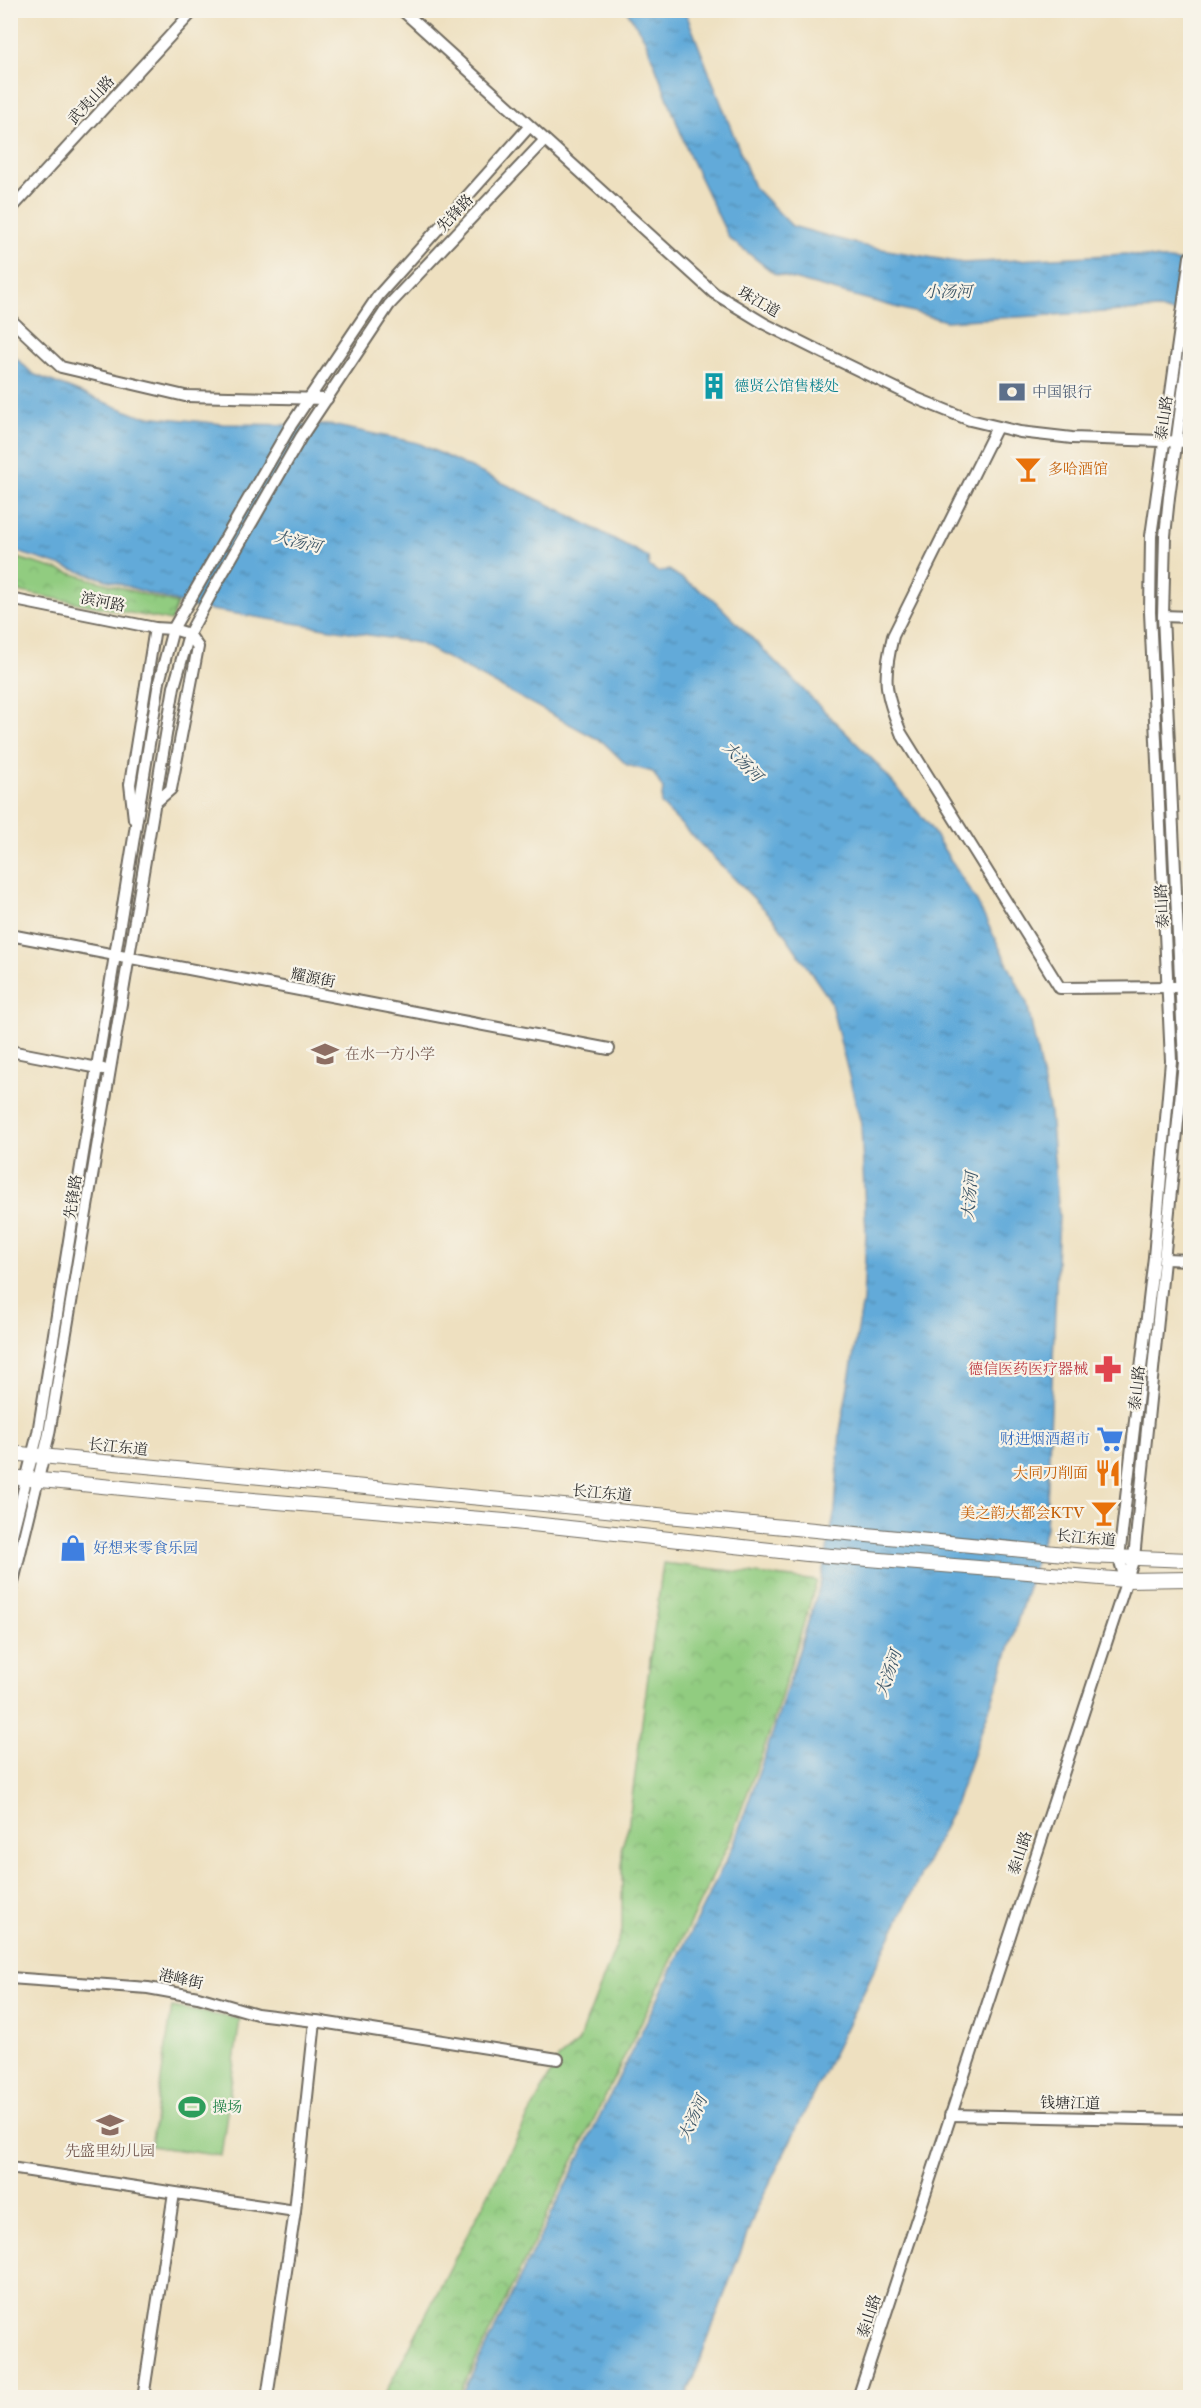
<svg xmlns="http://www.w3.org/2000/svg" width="1201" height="2408" viewBox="0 0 1201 2408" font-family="'Libre Caslon Text','Noto Serif SC',serif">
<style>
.park{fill:url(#park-crowns);stroke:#5e7c56;stroke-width:1.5}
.garden{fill:#91cc80;stroke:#5e7c56;stroke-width:1.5}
.water{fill:url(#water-ripples);stroke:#466a82;stroke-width:1.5}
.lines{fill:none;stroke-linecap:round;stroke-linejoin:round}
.minor-casing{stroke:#6f6a5f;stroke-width:14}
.major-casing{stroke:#6f6a5f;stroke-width:16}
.minor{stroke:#fff;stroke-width:10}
.major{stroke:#fff;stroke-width:14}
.labels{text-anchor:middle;stroke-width:4.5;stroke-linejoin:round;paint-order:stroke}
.street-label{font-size:15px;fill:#2b2b2b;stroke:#f7f3e8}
.culture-label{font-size:15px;fill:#0d838f;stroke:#f7f3e8;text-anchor:start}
.service-label{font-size:15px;fill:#4e5e75;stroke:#f7f3e8;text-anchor:start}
.food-label{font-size:15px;fill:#c56008;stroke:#f7f3e8;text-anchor:end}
.education-label{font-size:15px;fill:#785e54;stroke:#f7f3e8;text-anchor:start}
.health-label{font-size:15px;fill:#be3a42;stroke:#f7f3e8;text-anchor:end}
.shop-label{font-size:15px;fill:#366cbe;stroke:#f7f3e8;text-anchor:end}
.leisure-label{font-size:15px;fill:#27864d;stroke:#f7f3e8;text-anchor:start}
.water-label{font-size:16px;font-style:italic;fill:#3e5768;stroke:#f7f3e8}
</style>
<defs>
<pattern id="park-crowns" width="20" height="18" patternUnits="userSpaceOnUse" patternTransform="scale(1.5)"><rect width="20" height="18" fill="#91cc80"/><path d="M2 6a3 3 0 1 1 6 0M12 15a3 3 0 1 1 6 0" fill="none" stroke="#7daf6f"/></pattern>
<pattern id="water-ripples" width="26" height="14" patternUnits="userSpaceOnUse" patternTransform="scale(1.5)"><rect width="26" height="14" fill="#62aad9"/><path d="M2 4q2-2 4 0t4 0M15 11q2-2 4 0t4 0" fill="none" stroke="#518bb0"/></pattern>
</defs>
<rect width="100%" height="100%" fill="#f7f3e8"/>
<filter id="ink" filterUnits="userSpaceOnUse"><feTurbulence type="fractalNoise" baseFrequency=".0167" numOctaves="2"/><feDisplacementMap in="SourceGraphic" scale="12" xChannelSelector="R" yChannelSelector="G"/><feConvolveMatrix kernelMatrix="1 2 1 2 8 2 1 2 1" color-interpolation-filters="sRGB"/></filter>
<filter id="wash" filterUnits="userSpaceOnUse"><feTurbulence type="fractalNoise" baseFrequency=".008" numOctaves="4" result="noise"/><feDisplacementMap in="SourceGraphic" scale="24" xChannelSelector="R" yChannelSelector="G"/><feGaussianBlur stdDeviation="1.35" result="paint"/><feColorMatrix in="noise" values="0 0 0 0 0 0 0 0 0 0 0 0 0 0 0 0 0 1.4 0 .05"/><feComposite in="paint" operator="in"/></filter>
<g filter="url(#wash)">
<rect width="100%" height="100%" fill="#eee0c0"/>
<!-- park -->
<g class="park">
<polygon points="11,556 177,604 171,621 11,590"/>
<polygon points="663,1563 817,1581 770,1732 729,1843 458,2397 383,2398 558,2059 578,2043 622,1931 622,1846 628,1828"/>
</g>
<!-- garden -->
<polygon class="garden" points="172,2007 240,2019 221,2156 151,2146"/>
<!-- water -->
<g class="water">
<polygon points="627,11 685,11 754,187 792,226 864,246 963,263 1126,254 1190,263 1190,317 1159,309 946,321 775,274 729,238 690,157 645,39"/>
<polygon points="10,352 33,374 137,415 223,424 331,425 418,443 558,509 648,557 649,566 658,572 669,570 712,598 877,764 928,824 977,902 1027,1003 1050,1113 1059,1215 1046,1528 999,1681 956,1803 755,2213 686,2397 461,2397 733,1846 773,1732 820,1585 835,1511 840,1431 863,1301 866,1233 861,1124 830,1000 775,920 661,804 663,789 653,772 627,765 603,742 419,643 193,607 11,550"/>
</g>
</g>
<g filter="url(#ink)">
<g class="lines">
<defs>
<g id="minor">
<polyline points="402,10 714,293 765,324 817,350 918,399 970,420 1020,432 1072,438 1190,442"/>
<polyline points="10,210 194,10"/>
<polyline points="10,319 61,367 185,396 327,399"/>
<path d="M997 427 893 636C882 681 885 691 901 733L1060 988 1175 987"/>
<polyline points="10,599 155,628 173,629 189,634"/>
<polyline points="1163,616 1190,617"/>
<polyline points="155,803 171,789 198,647 189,634"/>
<polyline points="134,819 130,784 155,628"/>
<polyline points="10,935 609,1049"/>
<polyline points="10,1051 103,1069"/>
<polyline points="1165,1259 1190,1260"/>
<polyline points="10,1543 38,1433 159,682 173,629 291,425 378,296 529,127"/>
<polyline points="1125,1579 1119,1558 1154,1257 1171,1061 1150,612 1151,536 1190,257"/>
<polyline points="10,1594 49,1434 174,687 189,634 217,583 301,437 389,305 544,141"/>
<polyline points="10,1978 148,1988 198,1997 257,2014 323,2022"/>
<polyline points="950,2115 1190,2120"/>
<polyline points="10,2168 295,2211"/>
<polyline points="143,2398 174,2193"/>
<polyline points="267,2398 295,2211 315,2021 558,2059"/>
<polyline points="858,2398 1134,1558 1184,1062 1163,616 1165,536 1169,497 1190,340"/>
</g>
<g id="major">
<polyline points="10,1453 1086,1556 1190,1560"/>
<polyline points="10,1477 194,1495 505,1521 807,1554 1125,1580 1190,1579"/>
</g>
</defs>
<!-- minor casing -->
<use href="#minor" class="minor-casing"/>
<!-- major casing -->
<use href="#major" class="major-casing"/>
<!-- minor -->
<use href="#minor" class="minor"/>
<!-- major -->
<use href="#major" class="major"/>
</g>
</g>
<!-- icons -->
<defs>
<symbol id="building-bare" viewBox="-9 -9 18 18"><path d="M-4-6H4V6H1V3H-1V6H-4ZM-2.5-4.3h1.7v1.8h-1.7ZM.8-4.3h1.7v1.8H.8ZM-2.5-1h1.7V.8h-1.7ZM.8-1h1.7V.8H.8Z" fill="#0f9aa8" stroke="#f7f3e8" stroke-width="2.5" paint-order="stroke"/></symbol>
<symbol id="bank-bare" viewBox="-9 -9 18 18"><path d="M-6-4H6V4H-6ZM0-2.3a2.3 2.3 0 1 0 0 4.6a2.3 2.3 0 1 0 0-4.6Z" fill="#5c6f8a" stroke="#f7f3e8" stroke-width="2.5" paint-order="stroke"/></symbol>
<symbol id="bar-bare" viewBox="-9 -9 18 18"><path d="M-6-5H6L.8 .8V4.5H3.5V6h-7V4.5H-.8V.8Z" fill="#e8710a" stroke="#f7f3e8" stroke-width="2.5" paint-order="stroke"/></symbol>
<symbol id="school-bare" viewBox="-9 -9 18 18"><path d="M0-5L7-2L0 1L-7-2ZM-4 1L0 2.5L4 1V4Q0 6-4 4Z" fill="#8d6e63" stroke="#f7f3e8" stroke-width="2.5" paint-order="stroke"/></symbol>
<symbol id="pharmacy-bare" viewBox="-9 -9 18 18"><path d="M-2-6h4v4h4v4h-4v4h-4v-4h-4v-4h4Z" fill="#e0444e" stroke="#f7f3e8" stroke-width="2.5" paint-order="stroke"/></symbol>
<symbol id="supermarket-bare" viewBox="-9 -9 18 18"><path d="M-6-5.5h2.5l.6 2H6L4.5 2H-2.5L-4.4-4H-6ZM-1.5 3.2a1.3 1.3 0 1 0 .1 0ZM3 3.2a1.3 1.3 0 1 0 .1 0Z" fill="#3f7fe0" stroke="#f7f3e8" stroke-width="2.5" paint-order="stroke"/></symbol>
<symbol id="restaurant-bare" viewBox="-9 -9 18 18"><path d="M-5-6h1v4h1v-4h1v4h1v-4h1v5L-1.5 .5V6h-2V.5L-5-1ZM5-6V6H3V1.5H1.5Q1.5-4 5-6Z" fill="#e8710a" stroke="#f7f3e8" stroke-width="2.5" paint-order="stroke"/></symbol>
<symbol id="shop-bare" viewBox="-9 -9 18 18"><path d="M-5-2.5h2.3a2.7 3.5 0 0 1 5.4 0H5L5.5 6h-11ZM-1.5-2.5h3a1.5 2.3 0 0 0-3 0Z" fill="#3f7fe0" stroke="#f7f3e8" stroke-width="2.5" paint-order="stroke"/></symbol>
<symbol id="stadium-bare" viewBox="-9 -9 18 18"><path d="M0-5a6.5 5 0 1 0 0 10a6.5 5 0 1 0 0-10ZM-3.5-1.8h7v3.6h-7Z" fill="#2e9e5b" stroke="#f7f3e8" stroke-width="2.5" paint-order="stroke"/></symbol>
</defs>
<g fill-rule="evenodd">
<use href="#building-bare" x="695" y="367" width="38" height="38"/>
<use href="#bank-bare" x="993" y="373" width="38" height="38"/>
<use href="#bar-bare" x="1009" y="450" width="38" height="38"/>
<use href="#school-bare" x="306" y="1035" width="38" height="38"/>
<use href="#pharmacy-bare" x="1089" y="1350" width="38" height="38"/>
<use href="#supermarket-bare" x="1091" y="1420" width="38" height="38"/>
<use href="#restaurant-bare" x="1089" y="1454" width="38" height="38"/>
<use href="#bar-bare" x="1085" y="1494" width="38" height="38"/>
<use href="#shop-bare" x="54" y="1529" width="38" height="38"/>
<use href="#stadium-bare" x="173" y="2088" width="38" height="38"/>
<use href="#school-bare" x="91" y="2106" width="38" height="38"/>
</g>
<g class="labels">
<!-- street labels -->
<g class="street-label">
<text transform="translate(91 100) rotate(-47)" y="5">武夷山路</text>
<text transform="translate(455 213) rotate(-47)" y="5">先锋路</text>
<text transform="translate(759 302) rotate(30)" y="5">珠江道</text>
<text transform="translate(1164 418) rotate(-82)" y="5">泰山路</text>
<text transform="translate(103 602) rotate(11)" y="5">滨河路</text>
<text transform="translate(1162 906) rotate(-93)" y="5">泰山路</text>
<text transform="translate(313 978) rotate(11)" y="5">耀源街</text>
<text transform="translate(73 1197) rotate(-81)" y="5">先锋路</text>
<text transform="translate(1137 1388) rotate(-84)" y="5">泰山路</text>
<text transform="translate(118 1447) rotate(6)" y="5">长江东道</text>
<text transform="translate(602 1493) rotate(5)" y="5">长江东道</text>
<text transform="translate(1086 1538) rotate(5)" y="5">长江东道</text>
<text transform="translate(1020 1853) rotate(-72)" y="5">泰山路</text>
<text transform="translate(181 1979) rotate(12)" y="5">港峰街</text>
<text transform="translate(1070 2103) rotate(1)" y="5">钱塘江道</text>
<text transform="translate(869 2316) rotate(-72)" y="5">泰山路</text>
</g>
<!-- culture labels -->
<g class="culture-label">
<text x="734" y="391">德贤公馆售楼处</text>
</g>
<!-- service labels -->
<g class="service-label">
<text x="1032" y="397">中国银行</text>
</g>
<!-- food labels -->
<g class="food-label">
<text x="1048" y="474" text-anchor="start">多哈酒馆</text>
<text x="1088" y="1478">大同刀削面</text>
<text x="1084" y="1518">美之韵大都会KTV</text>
</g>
<!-- education labels -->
<g class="education-label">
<text x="345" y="1059">在水一方小学</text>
<text x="110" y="2156" text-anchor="middle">先盛里幼儿园</text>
</g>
<!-- health labels -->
<g class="health-label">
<text x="1088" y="1374">德信医药医疗器械</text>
</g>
<!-- shop labels -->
<g class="shop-label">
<text x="1090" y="1444">财进烟酒超市</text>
<text x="93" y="1553" text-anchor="start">好想来零食乐园</text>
</g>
<!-- leisure labels -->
<g class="leisure-label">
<text x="212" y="2112">操场</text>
</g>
<!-- water labels -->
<g class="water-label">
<text x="948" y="297">小汤河</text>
<text transform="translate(298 541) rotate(14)" y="6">大汤河</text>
<text transform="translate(743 761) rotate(46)" y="6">大汤河</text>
<text transform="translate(969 1196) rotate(-85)" y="6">大汤河</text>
<text transform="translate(888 1673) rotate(-71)" y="6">大汤河</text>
<text transform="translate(692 2118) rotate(-66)" y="6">大汤河</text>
</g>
</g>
<!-- margin -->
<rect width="1201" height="2408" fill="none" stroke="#f7f3e8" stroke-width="36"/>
</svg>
